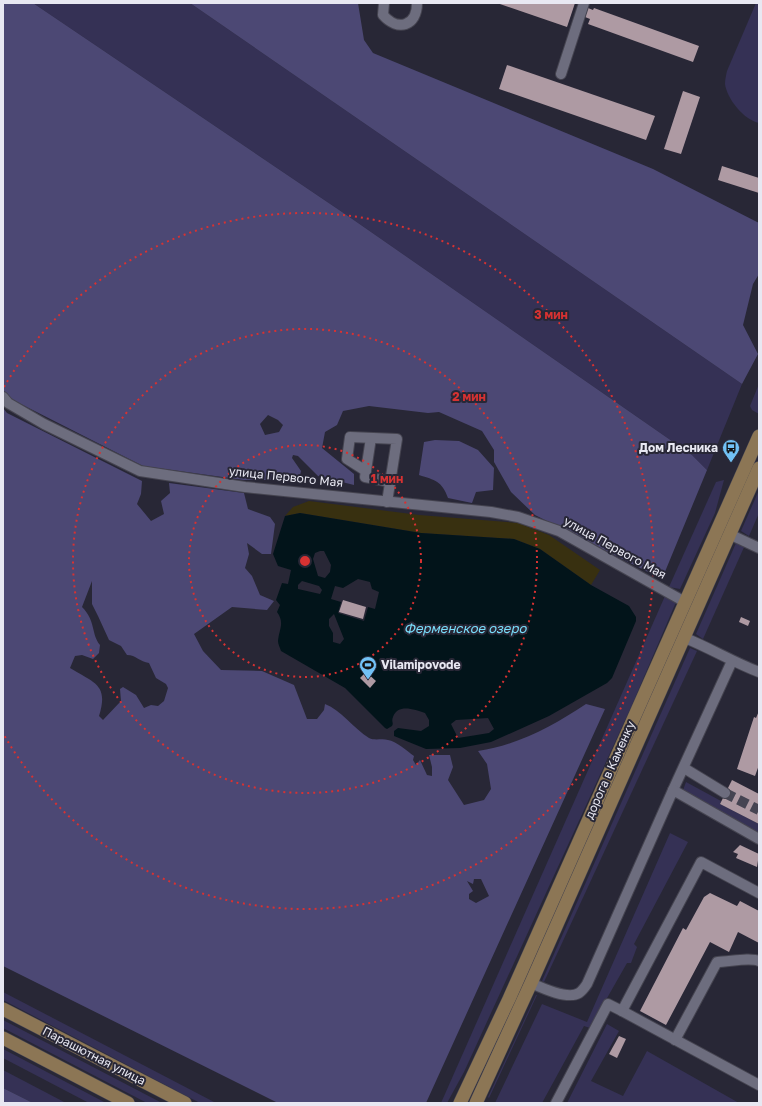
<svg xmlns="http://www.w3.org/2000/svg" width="762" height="1106" viewBox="0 0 762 1106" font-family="'Golos Text',sans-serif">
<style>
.green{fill:#353155}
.forest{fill:#4c4874;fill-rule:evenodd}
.sand{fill:#383010}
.water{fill:#02141a;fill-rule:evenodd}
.building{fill:#ae9aa3}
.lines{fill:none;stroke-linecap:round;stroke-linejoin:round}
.minor-tunnel{stroke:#454452;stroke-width:10;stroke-dasharray:10 5;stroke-linecap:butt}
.minor-casing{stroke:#454450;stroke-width:12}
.major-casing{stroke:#454450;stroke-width:14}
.minor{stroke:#6d6d7e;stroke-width:10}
.major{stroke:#8c7655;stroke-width:13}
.ring{fill:none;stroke:#d73232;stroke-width:2;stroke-dasharray:2 4}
.labels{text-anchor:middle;stroke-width:4;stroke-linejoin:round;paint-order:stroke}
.poi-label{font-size:12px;font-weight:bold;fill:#e8e8f2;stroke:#282736;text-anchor:end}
.street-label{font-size:12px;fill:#e8e8f2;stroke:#282736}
.water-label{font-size:13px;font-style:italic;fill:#79defb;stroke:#282736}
.centre{fill:#d73232;stroke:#282736;stroke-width:2}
.ring-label{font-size:12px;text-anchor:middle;font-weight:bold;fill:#d73232;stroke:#282736;stroke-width:4;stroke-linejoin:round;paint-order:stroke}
</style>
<rect width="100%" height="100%" fill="#282736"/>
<!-- green -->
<g class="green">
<polygon points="33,3 190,3 742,384 707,470 692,455 348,216"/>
<path d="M756 3H759V123C744 120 727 99 725 84 725 80 726 75 727 71Z"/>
<polygon points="759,384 759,414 752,410 750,406"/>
<polygon points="724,480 715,513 680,589 669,587 716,482"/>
<polygon points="759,490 759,513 749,536 741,531"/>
<polygon points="736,543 745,545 703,639 696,634"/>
<polygon points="665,596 676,602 632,705 464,1072 447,1103 441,1103"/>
<polygon points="690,648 697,651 544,982 542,981"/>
<polygon points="686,782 721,801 720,804 759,824 759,833 682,793"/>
<polygon points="670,833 688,842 634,944 637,947 631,963 627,963 590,1028 584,1026 542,1103 495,1103 542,1004 587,1022"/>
<polygon points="3,992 216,1103 200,1103 3,1000"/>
<polygon points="536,995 537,995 489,1098 488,1097"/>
<polygon points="3,1020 162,1103 147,1103 3,1028"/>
<polygon points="607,1024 619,1031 591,1081 623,1096 647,1051 739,1103 567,1103"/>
<polygon points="3,1049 106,1103 89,1103 3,1058"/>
<polygon points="3,1070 66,1103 33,1103 3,1088"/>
</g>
<!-- forest -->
<g class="forest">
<path d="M3 3H33L348 216 692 455 707 470 662 579 535 515 511 492 494 462V450L482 431 439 412 428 413 369 406 343 411 337 425 325 432 322 448 354 474V485L318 476 298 456 293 455 292 458 301 471 299 480H244L143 466 11 399 3 390ZM268 415 278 420 283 425 279 432 265 435 260 424Z"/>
<polygon points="190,3 358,3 364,40 373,53 653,169 759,223 759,274 753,284 743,325 758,354 742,384"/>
<path d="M3 408 7 413 142 481 141 494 137 504 151 521 164 514 161 501 170 493 169 483 244 493 248 509 270 517 275 524 271 554H262L247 543 249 554 245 568 252 576 260 595 274 601 267 610 232 607 194 634 203 651 221 670 262 671 294 685 307 719H317L324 710 325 704C341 710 353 728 369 738 375 741 382 738 388 740 396 741 407 751 414 756L413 760 416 765 420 760 427 775 432 776V767L429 755H450L453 767 448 780 464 805 484 800 491 789 487 764 478 751C518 745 553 726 586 704L605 709 426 1103H278L3 966ZM92 581V604L98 616 109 640 121 646 127 655C136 655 140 662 149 663L156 678 166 684 168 688 164 701 158 706 151 705 144 708 136 695 123 687 120 689 121 701 103 720 99 716C109 684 94 683 70 668L75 656 82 655 93 659 99 653 100 645C91 634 96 621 82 607ZM474 879H481L489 896 476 903 469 899V894L473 891 467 881 473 884Z"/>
<path d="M435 440 459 441 478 450 494 468 493 490 476 492 472 503 448 498C442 481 435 480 419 475L424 442Z"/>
<polygon points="3,1088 33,1103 3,1103"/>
</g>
<!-- sand -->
<polygon class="sand" points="309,501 419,515 518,523 549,535 600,570 591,585 540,549 514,539 421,533 300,513 285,516 293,507"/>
<!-- water -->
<path class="water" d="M300 513 421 533 514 539 540 549 591 585 629 606 636 617V621L612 678 607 683 549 716 491 742 460 748 426 749 394 736V731L398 728 421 731 429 726V720L425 713C415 710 398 703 393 717 391 722 394 722 392 726L387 729 385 728 345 688 281 651C280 648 278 644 278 641 279 629 285 623 277 612L280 605 276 600 282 583 288 584 291 570 278 566 273 554 285 516ZM320 551H324L331 565 330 572 325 578 318 576 313 559 315 553ZM358 579 370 582 372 589 379 592 375 609 368 607 364 621 338 613 341 602 331 599 335 586 343 588ZM302 581 319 586 322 590 320 594 298 589V585ZM334 614 344 639 340 644 333 642V633L329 626V619ZM488 718 494 729 489 733 458 738 451 724 456 720Z"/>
<!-- building -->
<g class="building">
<polygon points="497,3 575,3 567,27"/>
<polygon points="588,8 593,10 594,8 699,46 693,62 588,24 590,19 585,17"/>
<polygon points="507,65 655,116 646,140 499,89"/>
<polygon points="683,91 700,97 681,154 664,149"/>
<polygon points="722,166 759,178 759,193 718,180"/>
<polygon points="343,600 366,607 363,619 339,612"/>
<polygon points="741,617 750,621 748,626 739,622"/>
<polygon points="366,672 376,681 370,688 360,678"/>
<polygon points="759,711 759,765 755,776 737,769 754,717 756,718"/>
<polygon points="732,780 759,794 759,824 720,804"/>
<polygon points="740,845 759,854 757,867 736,858 738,854 733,852"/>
<polygon points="710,893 737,906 740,901 759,911 759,943 738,932 729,952 710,942 666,1025 640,1011 683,928 686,930 704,897"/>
<polygon points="619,1036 626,1039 617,1058 609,1054"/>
</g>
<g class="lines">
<!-- minor-tunnel -->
<polyline class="minor-tunnel" points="725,793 759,810"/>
<defs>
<g id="minor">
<path d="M384 3 383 15C398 32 417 26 417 3"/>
<polyline points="561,74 584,3"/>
<polyline points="3,397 8,403 44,424 140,471 245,487 491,512 518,517 559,531 685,602"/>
<polyline points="371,438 365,477 391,482"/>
<polyline points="366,471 347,459 350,437 397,439 387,502"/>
<polyline points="729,534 759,548"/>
<path d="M685 638C710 648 733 662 759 672"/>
<polyline points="684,768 725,793"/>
<polyline points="673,790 732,661"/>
<polyline points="759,893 701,862 622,1011 759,1085"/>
<path d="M531 983C542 988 568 1000 579 993 582 991 585 987 587 984L673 790 759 839"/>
<path d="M675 1040 717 962C729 962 749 957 759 961"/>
<polyline points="556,1103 608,1004 622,1011"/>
</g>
<g id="major">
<polyline points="3,1009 185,1103"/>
<polyline points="3,1038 128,1103"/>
<polyline points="460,1103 509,999 759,436"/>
<polyline points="476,1103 531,983 759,468"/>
</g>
</defs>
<!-- minor casing -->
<use href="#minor" class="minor-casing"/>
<!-- major casing -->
<use href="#major" class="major-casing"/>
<!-- minor -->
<use href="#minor" class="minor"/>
<!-- major -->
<use href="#major" class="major"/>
</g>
<!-- distance rings -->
<g class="ring">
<circle cx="305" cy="561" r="116"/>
<circle cx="305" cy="561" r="232"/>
<path d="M4 387A348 348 0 1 1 4 735"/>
</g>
<!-- icons -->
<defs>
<symbol id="bus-pin" viewBox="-11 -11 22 30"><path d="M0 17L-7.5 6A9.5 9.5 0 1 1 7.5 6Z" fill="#71c1f5" stroke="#282736"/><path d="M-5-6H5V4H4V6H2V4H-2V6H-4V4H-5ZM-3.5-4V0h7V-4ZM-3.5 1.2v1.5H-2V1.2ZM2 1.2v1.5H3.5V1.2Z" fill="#111"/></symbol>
<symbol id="stadium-pin" viewBox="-11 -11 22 30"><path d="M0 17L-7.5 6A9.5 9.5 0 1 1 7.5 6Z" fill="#71c1f5" stroke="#282736"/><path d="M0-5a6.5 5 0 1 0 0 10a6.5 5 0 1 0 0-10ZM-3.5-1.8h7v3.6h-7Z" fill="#111"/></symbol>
</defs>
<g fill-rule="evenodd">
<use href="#bus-pin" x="721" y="438" width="20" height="27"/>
<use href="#stadium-pin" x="358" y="655" width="20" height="27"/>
</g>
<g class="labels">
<!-- poi labels -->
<g class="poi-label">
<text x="718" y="452">Дом Лесника</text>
<text x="381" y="669" text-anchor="start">Vilamipovode</text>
</g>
<!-- street labels -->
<g class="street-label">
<text transform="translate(286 477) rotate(6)" y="4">улица Первого Мая</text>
<text transform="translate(615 548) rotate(29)" y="4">улица Первого Мая</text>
<text transform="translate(610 770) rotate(-66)" y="4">дорога в Каменку</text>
<text transform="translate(94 1056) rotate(27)" y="4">Парашютная улица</text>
</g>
<!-- water labels -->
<g class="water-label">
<text x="465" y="633">Ферменское озеро</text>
</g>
</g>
<circle cx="305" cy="561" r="6" class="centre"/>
<g class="ring-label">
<text x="551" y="319">3 мин</text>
<text x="469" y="401">2 мин</text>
<text x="387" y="483">1 мин</text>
</g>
<!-- border -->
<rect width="762" height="1106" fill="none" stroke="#e8e8f2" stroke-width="8"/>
</svg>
